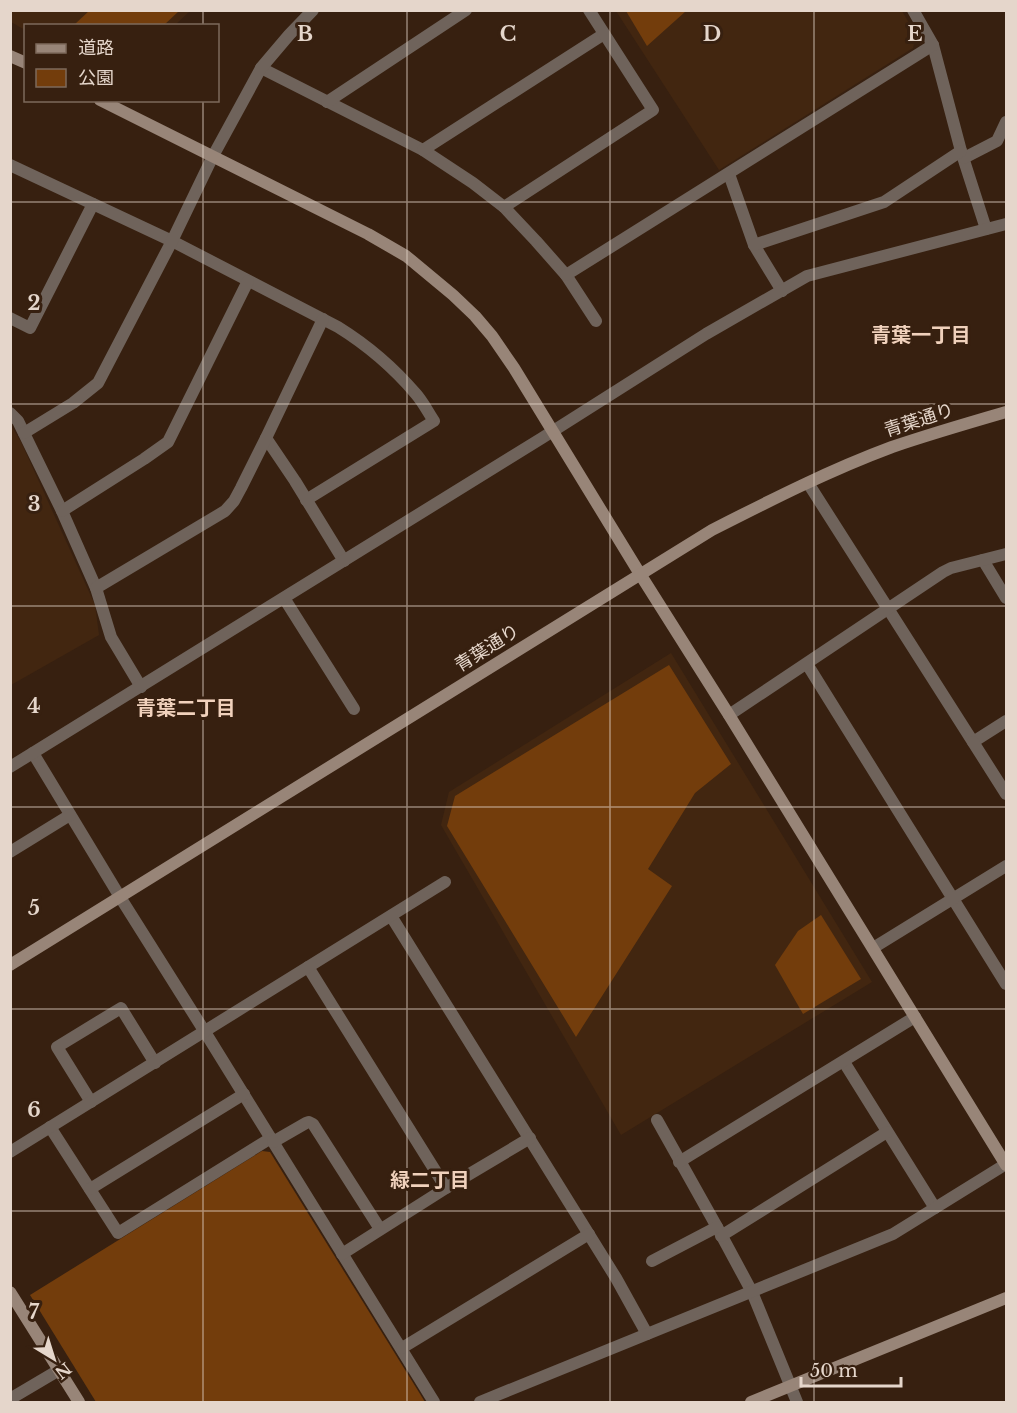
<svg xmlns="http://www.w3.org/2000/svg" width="1017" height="1413" viewBox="0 0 1017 1413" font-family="'Libre Baskerville','Noto Sans JP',serif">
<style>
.built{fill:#422610}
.park{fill:#733d0c}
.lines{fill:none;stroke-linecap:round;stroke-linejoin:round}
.street{stroke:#6f635b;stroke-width:12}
.secondary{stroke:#988578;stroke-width:12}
.grid{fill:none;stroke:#e5d6cb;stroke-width:1.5;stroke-opacity:0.55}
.labels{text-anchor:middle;stroke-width:6;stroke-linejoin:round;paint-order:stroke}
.street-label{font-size:18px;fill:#e5d6cb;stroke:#372010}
.neighbourhood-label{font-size:20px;font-weight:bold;fill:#f0d1bc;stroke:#372010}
.grid-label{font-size:20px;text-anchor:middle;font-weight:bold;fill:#e5d6cb;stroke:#372010;stroke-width:6;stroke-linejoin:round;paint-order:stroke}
</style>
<rect width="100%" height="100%" fill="#372010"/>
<!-- built -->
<g class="built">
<polygon points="11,11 190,11 175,25 26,26 25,30 11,22"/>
<polygon points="616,11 902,11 916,35 913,48 719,170"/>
<polygon points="10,424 21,442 95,605 99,635 11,685"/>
<polygon points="671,653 872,982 621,1135 441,825 449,792"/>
</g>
<!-- park -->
<g class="park">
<polygon points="90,10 179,10 179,11 164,25 74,25"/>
<polygon points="626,11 686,11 647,46"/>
<polygon points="669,665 731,764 695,793 648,869 672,886 576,1037 447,826 455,796"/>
<polygon points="821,915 861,979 803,1014 775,965 798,931"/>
<polygon points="262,1151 270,1152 425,1402 96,1402 30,1295"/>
</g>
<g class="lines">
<!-- street -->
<g class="street">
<polyline points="913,10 933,45 961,151 986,229"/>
<polyline points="261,68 423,150 473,183 504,207 536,241 566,275 596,321"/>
<polyline points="327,102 466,10"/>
<polyline points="423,150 604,34"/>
<polyline points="964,158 997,141 1006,122"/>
<path d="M10 165 172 241 338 327C367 345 393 367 416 394 423 402 428 412 434 421L306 500"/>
<polyline points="729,174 754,245 782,291"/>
<polyline points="504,207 653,110 589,10"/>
<polyline points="754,245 884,202 961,151"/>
<polyline points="566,275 933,45"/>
<polyline points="10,318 30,328 93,204"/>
<polyline points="10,413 18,421 62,511 96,588 111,637 141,687"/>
<polyline points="24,433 73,403 98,383 172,241 213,156 261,68 289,35 313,10"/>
<polyline points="266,438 295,481 344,561"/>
<polyline points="808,483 973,742 1006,721"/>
<polyline points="62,511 144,459 168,442 248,281"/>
<polyline points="983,560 1006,598"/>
<polyline points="96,588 225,511 234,501 241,488 266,438 323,319"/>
<polyline points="284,598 354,709"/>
<polyline points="807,664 1006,984"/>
<polyline points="729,715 943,572 951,568 1006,554"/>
<polyline points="973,742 1006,794"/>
<polyline points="33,753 120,897 205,1032 434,1402"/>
<polyline points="10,767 542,438 706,334 807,276 1006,224"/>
<polyline points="10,852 70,815"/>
<polyline points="391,916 616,1278 647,1334"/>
<polyline points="873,948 1006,866"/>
<polyline points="308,967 446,1188"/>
<polyline points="844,1062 935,1208"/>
<polyline points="91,1102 57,1047 121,1008 155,1063"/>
<polyline points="657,1120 717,1227 752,1292 797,1402"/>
<polyline points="50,1127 118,1233 271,1138"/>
<polyline points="273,1142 306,1123 309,1122 313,1124 380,1229"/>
<polyline points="10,1152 445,882"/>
<polyline points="679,1162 915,1017"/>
<polyline points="90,1189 244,1094"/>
<polyline points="721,1236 887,1132"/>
<polyline points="342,1254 446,1188 530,1138"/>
<polyline points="652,1261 717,1227"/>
<polyline points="402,1348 589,1234"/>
<polyline points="10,1399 59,1370"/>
<polyline points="480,1402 893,1234 1006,1164"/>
</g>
<!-- secondary -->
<g class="secondary">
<polyline points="10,56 26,63"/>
<polyline points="100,100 368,234 406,256 453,295 475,316 492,336 514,368 640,574 729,715 1006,1165"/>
<path d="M10 965 712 530C771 500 830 470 892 447 930 434 968 423 1006 412"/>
<polyline points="10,1292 79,1402"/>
<polyline points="751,1402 1006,1298"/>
</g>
</g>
<!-- grid -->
<path class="grid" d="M203 10V26M407 10V1402M610 10V1402M814 10V1402M203 100V1402M10 202H1006M10 404H1006M10 606H1006M10 807H1006M10 1009H1006M10 1211H1006"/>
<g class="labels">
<!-- street labels -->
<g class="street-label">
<text transform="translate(919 420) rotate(-18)" y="6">青葉通り</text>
<text transform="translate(487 648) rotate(-32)" y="6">青葉通り</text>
</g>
<!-- neighbourhood labels -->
<g class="neighbourhood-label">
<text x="921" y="342">青葉一丁目</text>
<text x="186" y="715">青葉二丁目</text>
<text x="430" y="1187">緑二丁目</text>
</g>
</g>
<g class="grid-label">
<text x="305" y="41">B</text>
<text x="508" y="41">C</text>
<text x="712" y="41">D</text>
<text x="915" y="41">E</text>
<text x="34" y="310">2</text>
<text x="34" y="511">3</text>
<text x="34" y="713">4</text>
<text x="34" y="915">5</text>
<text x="34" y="1117">6</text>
<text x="34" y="1319">7</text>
</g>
<!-- border -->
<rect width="1017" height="1413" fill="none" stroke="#e5d6cb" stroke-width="24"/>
<!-- legend -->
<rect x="24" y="24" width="195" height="78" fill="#372010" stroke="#7d695b" stroke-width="1.5"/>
<rect x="36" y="44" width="30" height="9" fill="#988578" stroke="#7d695b" stroke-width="1.5"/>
<text x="78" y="54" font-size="18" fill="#e5d6cb">道路</text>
<rect x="36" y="69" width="30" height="18" fill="#733d0c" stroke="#7d695b" stroke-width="1.5"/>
<text x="78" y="84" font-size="18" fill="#e5d6cb">公園</text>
<!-- north arrow -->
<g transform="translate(54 1359) rotate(142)" stroke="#372010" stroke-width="4.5" paint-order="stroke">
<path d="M0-4.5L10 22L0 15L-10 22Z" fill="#e5d6cb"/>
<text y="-9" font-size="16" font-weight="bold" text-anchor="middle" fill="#e5d6cb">N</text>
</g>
<!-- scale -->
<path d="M801 1377v9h100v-9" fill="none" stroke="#e5d6cb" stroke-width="3"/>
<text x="810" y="1377" font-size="18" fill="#e5d6cb" stroke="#372010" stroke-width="4.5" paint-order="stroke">50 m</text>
</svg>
